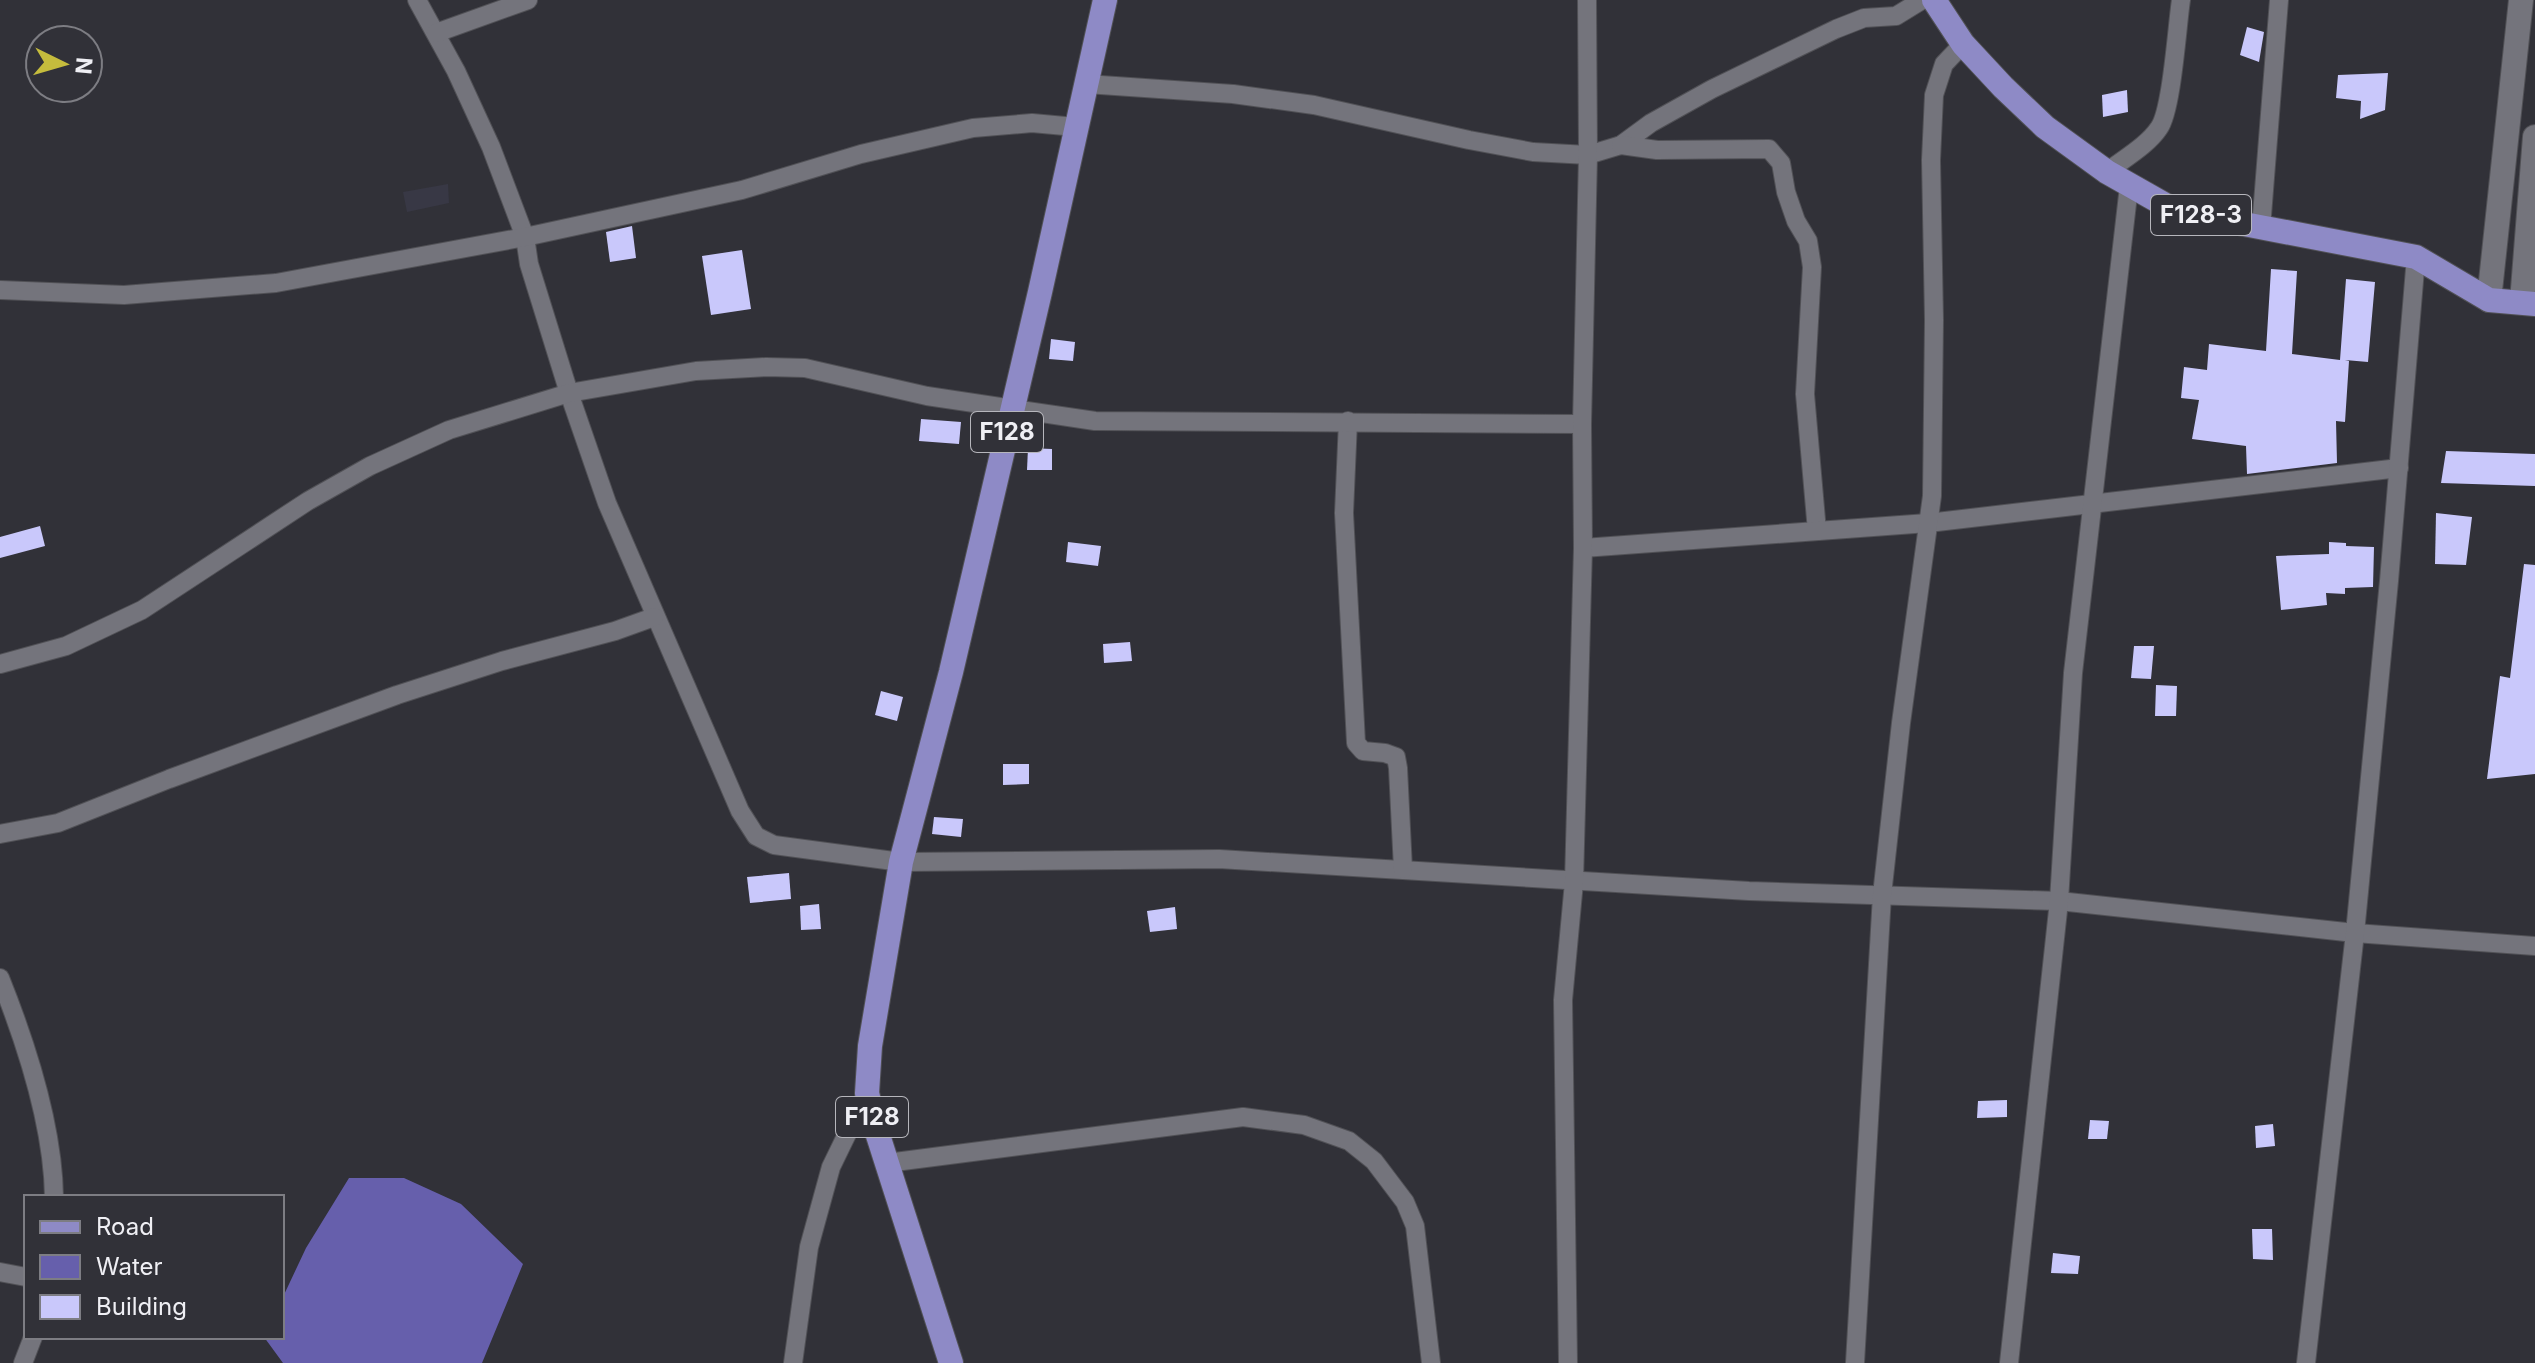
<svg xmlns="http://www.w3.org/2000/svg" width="2535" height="1363" viewBox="0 0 2535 1363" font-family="Inter,sans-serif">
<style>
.built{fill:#383845}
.water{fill:#665fac}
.building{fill:#c9c8fb}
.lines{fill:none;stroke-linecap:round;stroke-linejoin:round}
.street-casing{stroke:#515156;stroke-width:20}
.secondary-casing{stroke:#515156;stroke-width:26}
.primary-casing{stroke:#515156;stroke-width:26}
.street{stroke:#74747c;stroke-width:18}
.secondary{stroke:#74747c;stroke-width:24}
.primary{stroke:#8e8ac6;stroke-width:24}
.labels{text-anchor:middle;stroke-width:8;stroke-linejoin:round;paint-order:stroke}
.shield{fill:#313138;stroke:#b6b6bc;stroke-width:2}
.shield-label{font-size:24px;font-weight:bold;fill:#efeff4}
</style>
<rect width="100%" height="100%" fill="#313138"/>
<!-- built -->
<polygon class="built" points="448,184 449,203 407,212 403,192"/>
<!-- water -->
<polygon class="water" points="349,1178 404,1178 461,1204 523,1264 482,1363 283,1363 264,1337 282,1337 282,1299 306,1248"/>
<!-- building -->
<g class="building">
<polygon points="2247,27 2264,32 2259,62 2240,55"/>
<polygon points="2388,73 2385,110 2360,119 2361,101 2336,98 2338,75"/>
<polygon points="2127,90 2128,112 2103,117 2102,95"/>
<polygon points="632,226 636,258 610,262 606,232"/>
<polygon points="742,250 751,309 711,315 702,256"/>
<polygon points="2271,269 2297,271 2292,354 2340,360 2346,279 2375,282 2368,362 2345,360 2349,361 2345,422 2336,421 2337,463 2247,474 2246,446 2192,439 2199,400 2181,398 2184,367 2207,370 2209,344 2266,351"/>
<polygon points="1051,339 1075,342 1073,361 1049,359"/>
<polygon points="921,419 961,422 959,444 919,441"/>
<polygon points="1028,448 1052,449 1052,470 1027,470"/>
<polygon points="2446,451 2535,454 2535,486 2441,483"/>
<polygon points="2436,513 2472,517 2466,565 2435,564"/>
<polygon points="40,526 45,546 0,558 0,537"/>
<polygon points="1068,542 1101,546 1098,566 1066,562"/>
<polygon points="2329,542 2346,543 2346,546 2374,547 2373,587 2345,588 2345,594 2326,593 2327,605 2281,610 2276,556 2329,554"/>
<polygon points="2524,564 2535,565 2535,774 2487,779 2500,676 2510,678"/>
<polygon points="1130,642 1132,661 1104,663 1103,644"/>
<polygon points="2134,646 2154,646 2151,679 2131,678"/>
<polygon points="2156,685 2177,686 2176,716 2155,716"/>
<polygon points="881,691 903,697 897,721 875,715"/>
<polygon points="1003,764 1029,764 1029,784 1003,785"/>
<polygon points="934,817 963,819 961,837 932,834"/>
<polygon points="789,873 791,899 750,903 747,877"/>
<polygon points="819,904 821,929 801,930 800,906"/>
<polygon points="1175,907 1177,929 1150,932 1147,911"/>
<polygon points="2007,1100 2007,1117 1977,1118 1978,1101"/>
<polygon points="2090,1120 2109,1121 2107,1139 2088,1139"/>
<polygon points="2273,1124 2275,1146 2256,1148 2255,1126"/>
<polygon points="2252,1229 2272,1229 2273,1260 2253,1259"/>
<polygon points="2053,1253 2080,1256 2078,1274 2051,1273"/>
</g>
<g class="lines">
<defs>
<g id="street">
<polyline points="417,0 456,71 491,147 525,237 529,264 569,393 607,503 740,811 756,836 774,845 901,862 1219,859 1749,891 2059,901 2355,933 2535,946"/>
<polyline points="436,33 528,0"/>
<polyline points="1086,84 1233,94 1314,105 1469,140 1533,152 1588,155 1621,145 1651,123 1712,89 1836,29 1864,18 1896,16 1922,0"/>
<polyline points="1621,145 1657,150 1769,149 1781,163 1786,192 1796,221 1808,241 1812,267 1805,394 1817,531"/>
<path d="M2107 172C2123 159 2147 146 2159 128 2172 110 2177 26 2181 0"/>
<polyline points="2261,228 2279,0"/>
<polyline points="0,290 124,295 276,283 525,237 742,190 861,154 973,128 1032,123 1076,127"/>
<polyline points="1348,421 1344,513 1356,743 1363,751 1385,753 1396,757 1398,768 1403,869"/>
<polyline points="1583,548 1928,523 2399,468"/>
<polyline points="0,664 66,646 142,610 308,501 370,466 449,430 569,393 696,371 766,367 805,368 927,396 1095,421 1582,424"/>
<polyline points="0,834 58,823 169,779 397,695 502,661 615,631 654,617"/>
<path d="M0 978C26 1043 53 1126 54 1197"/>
<polyline points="887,1163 1243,1117 1304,1125 1349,1141 1374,1161 1405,1202 1415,1226 1431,1363"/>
<polyline points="0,1272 26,1277"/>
<polyline points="23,1363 33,1337"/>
<polyline points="793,1363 809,1247 831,1167 867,1093"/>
<polyline points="1568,1363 1563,1000 1574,882 1583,548 1582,424 1588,155 1587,0"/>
<polyline points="1855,1363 1882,895 1901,723 1932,496 1934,320 1931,160 1934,95 1944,64 1963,44"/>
<polyline points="2009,1363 2059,901 2073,673 2129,186"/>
<polyline points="2306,1363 2355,933 2389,581 2416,257"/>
</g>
<g id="secondary">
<polyline points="2489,300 2521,0"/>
<polyline points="2522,302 2535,137"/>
</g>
<g id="primary">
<polyline points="1934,0 1963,44 2003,87 2045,127 2107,172 2167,206 2213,218 2416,257 2489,300 2535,304"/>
<polyline points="951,1363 875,1126 867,1093 870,1046 901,862 951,672 1040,292 1105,0"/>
</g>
</defs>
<!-- street casing -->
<use href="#street" class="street-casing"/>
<!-- secondary casing -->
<use href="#secondary" class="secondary-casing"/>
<!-- primary casing -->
<use href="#primary" class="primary-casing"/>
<!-- street -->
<use href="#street" class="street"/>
<!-- secondary -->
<use href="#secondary" class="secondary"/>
<!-- primary -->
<use href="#primary" class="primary"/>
</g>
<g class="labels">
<!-- shield labels -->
<g class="shield">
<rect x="2151" y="195" width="100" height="40" rx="6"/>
<rect x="971" y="412" width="72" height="40" rx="6"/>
<rect x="836" y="1097" width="72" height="40" rx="6"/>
</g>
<g class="shield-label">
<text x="2201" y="223">F128-3</text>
<text x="1007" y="440">F128</text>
<text x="872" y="1125">F128</text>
</g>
</g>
<!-- legend -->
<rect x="24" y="1195" width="260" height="144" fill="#313138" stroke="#7d7d83" stroke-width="2"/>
<rect x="40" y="1221" width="40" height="12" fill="#8e8ac6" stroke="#7d7d83" stroke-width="2"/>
<text x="96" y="1235" font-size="24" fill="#efeff4">Road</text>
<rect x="40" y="1255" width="40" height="24" fill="#665fac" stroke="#7d7d83" stroke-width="2"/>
<text x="96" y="1275" font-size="24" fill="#efeff4">Water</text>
<rect x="40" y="1295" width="40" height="24" fill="#c9c8fb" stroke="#7d7d83" stroke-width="2"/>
<text x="96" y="1315" font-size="24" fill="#efeff4">Building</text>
<!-- north arrow -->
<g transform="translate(64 64) rotate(95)"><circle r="38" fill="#313138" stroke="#7d7d83" stroke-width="2"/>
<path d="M0-6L14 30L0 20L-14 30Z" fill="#c5bc3d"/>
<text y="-12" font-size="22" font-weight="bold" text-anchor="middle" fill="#efeff4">N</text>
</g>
</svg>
